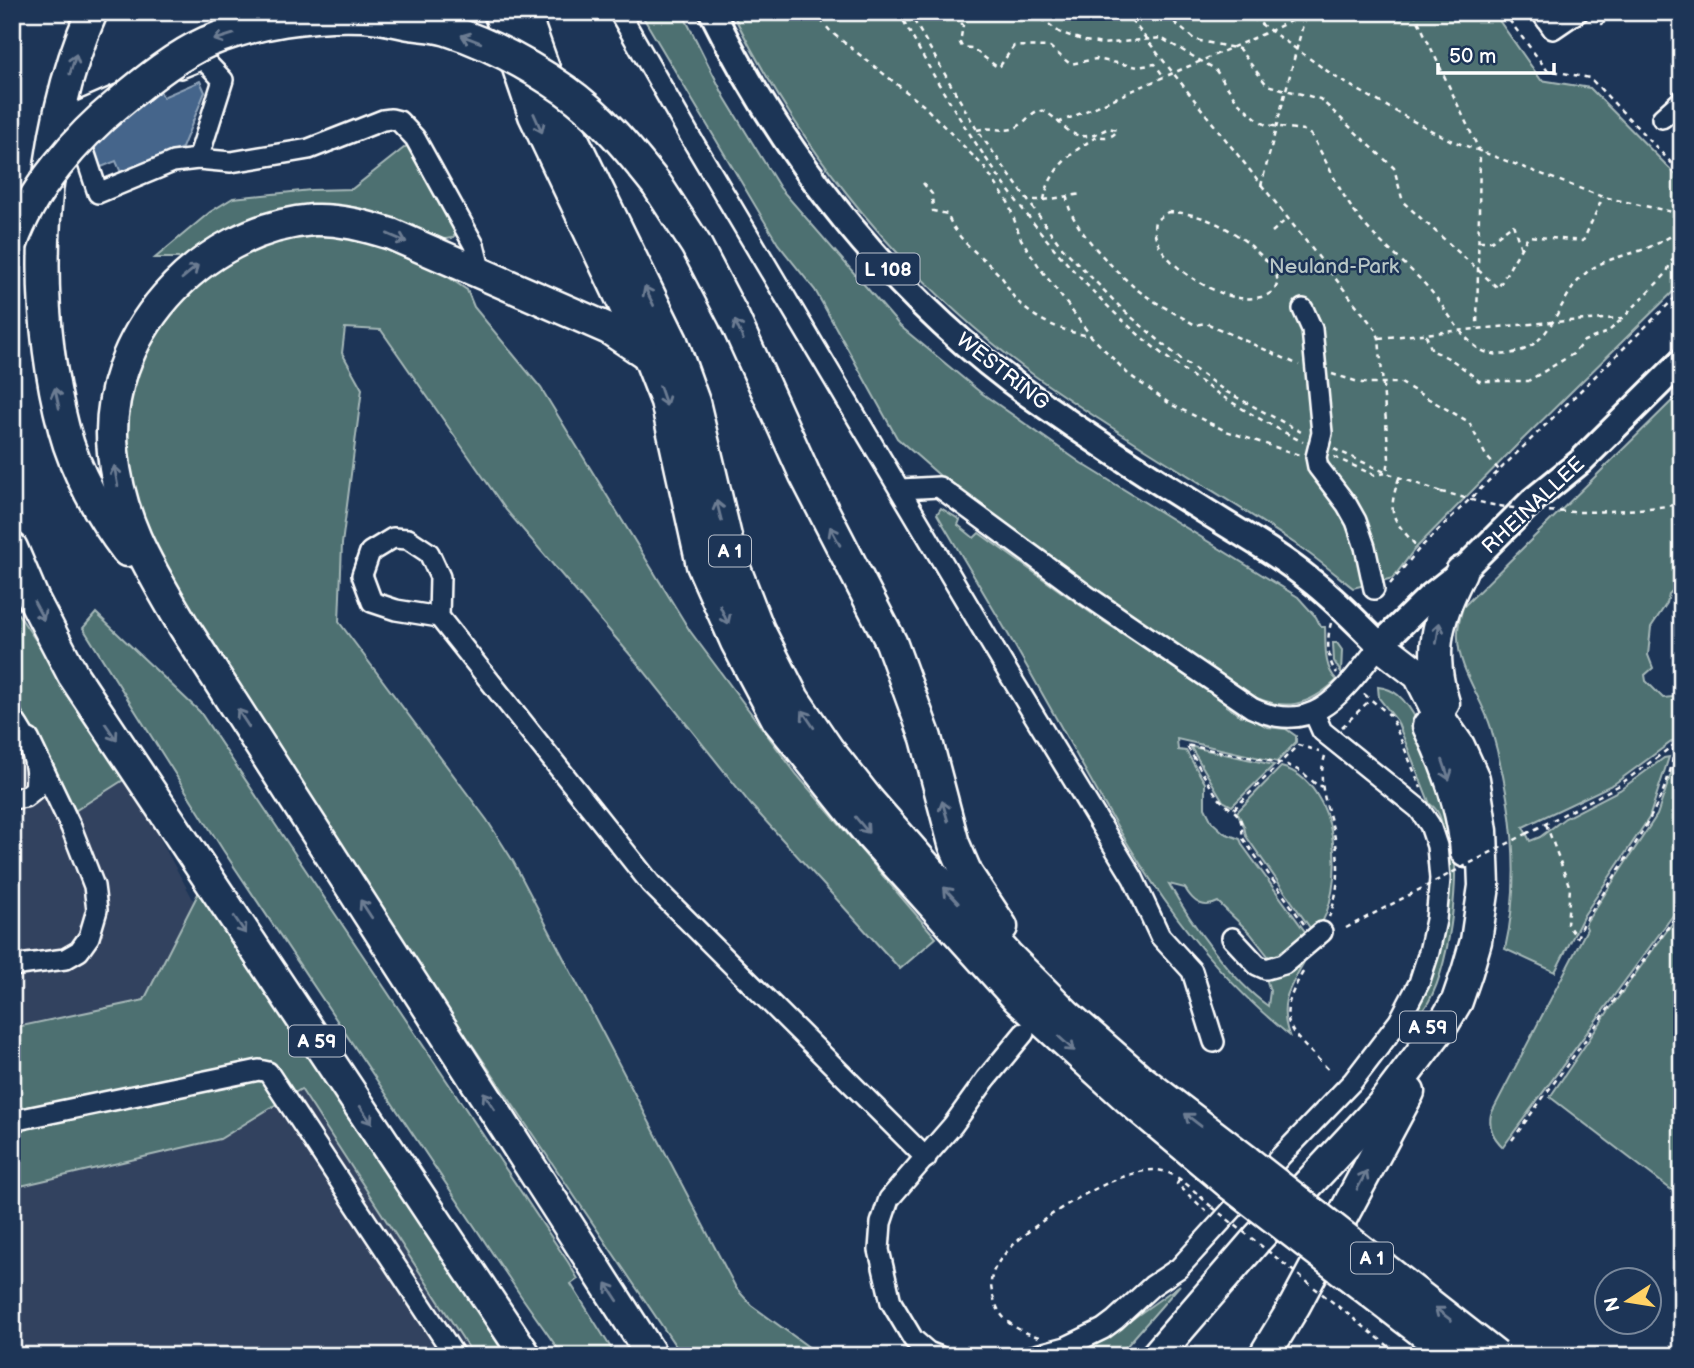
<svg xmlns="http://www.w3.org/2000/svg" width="1694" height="1368" viewBox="0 0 1694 1368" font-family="'Balsamiq Sans',sans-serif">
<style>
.built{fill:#33425f}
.green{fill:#4d7071;stroke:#a6b8b8;stroke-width:2}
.water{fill:#45658b;stroke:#8fa3b9;stroke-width:2}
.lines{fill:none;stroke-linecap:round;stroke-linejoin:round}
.minor-casing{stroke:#fff;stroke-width:24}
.major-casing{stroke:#fff;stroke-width:30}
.highway-casing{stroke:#fff;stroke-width:35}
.path{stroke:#fff;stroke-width:2.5;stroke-dasharray:5 5;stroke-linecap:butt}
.minor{stroke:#1d3557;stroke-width:19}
.major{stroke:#1d3557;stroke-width:24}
.highway{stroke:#1d3557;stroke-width:30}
.highway-bridge-casing{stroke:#fff;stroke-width:35;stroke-linecap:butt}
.path-bridge{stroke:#fff;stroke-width:2.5;stroke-dasharray:5 5;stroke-linecap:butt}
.highway-bridge{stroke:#1d3557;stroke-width:30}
.oneway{stroke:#6c7c92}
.labels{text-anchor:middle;stroke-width:5;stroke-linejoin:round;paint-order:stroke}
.shield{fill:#1d3557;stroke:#bbc2cd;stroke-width:2}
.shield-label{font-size:19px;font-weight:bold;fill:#fff}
.park-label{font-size:21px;fill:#b8c6c6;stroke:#1d3557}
.street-label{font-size:21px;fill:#fff;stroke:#1d3557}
</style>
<rect width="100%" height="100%" fill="#1d3557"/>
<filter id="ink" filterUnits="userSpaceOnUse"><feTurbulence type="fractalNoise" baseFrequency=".0143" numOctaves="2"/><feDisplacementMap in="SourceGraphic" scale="14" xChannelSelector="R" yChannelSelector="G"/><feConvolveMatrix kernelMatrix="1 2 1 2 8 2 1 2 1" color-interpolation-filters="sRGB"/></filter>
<g filter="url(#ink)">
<!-- built -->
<polygon class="built" points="12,693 50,762 128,777 168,854 230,966 503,1356 12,1356"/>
<!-- green -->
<g class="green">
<path d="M640 12H682L725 98 780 188 900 326 980 392 1081 463 1298 597 1316 617 1321 627H1325C1326 645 1323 667 1337 680 1309 706 1285 712 1250 695L1095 591 963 496 897 438 815 290 778 244Z"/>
<path d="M732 12H1493L1541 80 1590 88 1682 181V283L1517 445 1414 550 1393 578 1353 588C1334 573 1315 557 1294 543 1209 486 1119 436 1035 376 907 283 802 153 732 12Z"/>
<polygon points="409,144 458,232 452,238 439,240 360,216 190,258 155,258 210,212 233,198 311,190 352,189"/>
<polygon points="332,235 377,240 413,253 467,290 474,307 541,388 690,631 797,775 936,938 900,969 752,806 644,671 506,510 381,330 345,328 342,353 362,389 342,544 339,622 487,820 513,861 736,1288 751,1305 821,1356 684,1356 679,1351 234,692 167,589 128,481 125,413 133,382 146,348 167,313 199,279 247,250 287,239"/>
<path d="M1682 391V582L1669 594 1667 603 1651 627 1648 655 1653 668 1645 675 1646 681 1663 698 1682 696V707L1674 716 1682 725V734L1614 784 1523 827 1530 841 1540 837 1565 818 1620 790 1664 758 1669 757 1649 818 1584 915 1555 972 1505 949C1522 874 1512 801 1491 728 1482 698 1458 669 1458 638 1457 628 1460 617 1463 607Z"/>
<path d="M941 508 960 520 958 525 974 538 979 533 1091 613 1226 702V706L1241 716 1246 714 1267 727 1286 729 1296 736V742L1277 762 1177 739 1178 750 1186 751 1205 783V808L1212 822 1224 833 1240 839 1243 846 1309 937 1272 961 1250 933 1218 902C1203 910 1193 902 1185 888L1169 884C1191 923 1231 980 1268 1006L1270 991 1265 975 1292 972 1304 962C1289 989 1278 1003 1289 1035 1168 937 1114 819 1039 688 1006 629 971 572 937 514Z"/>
<polygon points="12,605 128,777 73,812 50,762 12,693"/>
<polygon points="96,613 200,712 568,1262 578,1279 571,1284 616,1356 563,1356 521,1296 223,850 83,628"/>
<polygon points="1333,643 1337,643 1342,650 1341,673 1334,661"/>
<path d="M1378 687C1386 688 1392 690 1398 695 1429 721 1454 824 1455 865 1456 904 1446 997 1413 1020 1439 962 1461 896 1444 832 1441 820 1440 811 1430 804L1397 721 1379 698Z"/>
<path d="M1682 742V903L1503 1147C1494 1138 1488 1129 1491 1114L1587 929 1585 924 1657 815Z"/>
<polygon points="1193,747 1274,765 1232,806 1223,801 1193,751 1191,748"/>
<path d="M1281 767C1340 782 1348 890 1316 932H1313L1246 836 1244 826 1237 812Z"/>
<polygon points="202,886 513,1356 474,1356 301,1089 220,1139 12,1188 12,1028 144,1000"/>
<polygon points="1682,910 1682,1198 1550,1097 1607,1013"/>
<polygon points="1180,1285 1118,1356 1074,1356 1091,1343 1117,1330"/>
</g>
<!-- water -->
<polygon class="water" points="200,81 205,92 182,148 122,175 116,161 99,168 80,124 159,89 163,97"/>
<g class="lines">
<defs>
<g id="minor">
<polyline points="619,12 691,138 1009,674 1133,878 1160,936 1192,971 1214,1042"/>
<polyline points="1541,12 1553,29 1578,12"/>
<polyline points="181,68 203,59 223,80 198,159"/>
<polyline points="118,95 72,115 98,193 173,162 198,159 231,162 309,149 383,120 391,119 399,121 415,138 474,245 481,273"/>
<polyline points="1662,118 1682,100"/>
<polyline points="1303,309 1312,329 1322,433 1316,457 1318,467 1347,505 1356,521 1365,547 1374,589"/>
<path d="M901 489 939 487 1086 595 1252 708C1316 738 1344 690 1380 645"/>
<polyline points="439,617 440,577 429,553 408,539 393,538 370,552 362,575 372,602 396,610 439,617 651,884 926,1158"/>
<path d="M12 717C28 739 39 761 35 789L25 797 12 799"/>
<polyline points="1232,938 1257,965 1266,969 1284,964 1322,932"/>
<polyline points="12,966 65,959 79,951 89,937 97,910 94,886 71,827 29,739"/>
<polyline points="12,1121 259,1070 268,1072 455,1356"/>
<polyline points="938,1356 928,1352 913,1339 891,1302 879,1250 881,1223 889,1199 953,1125 986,1079 1024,1033"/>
<polyline points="1032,1356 1066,1347 1103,1329 1115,1320 1152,1286 1179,1268 1281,1156 1353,1081 1399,1021 1419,983 1429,952 1436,920 1440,879 1437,846 1430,825 1419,809 1322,731 1314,713"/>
</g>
<path id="major" d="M712 12C787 164 897 301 1035 399 1089 437 1144 473 1199 507 1236 531 1276 552 1310 580 1335 599 1357 623 1380 645L1428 598 1461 572 1532 501 1580 462 1682 361"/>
<g id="highway">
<path d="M92 12C38 134 30 301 64 429 75 471 101 517 127 551"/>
<polyline points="499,12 534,115 648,355 666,401 702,565 736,642 777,719 871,836 1017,998 1132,1102 1230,1184"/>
<polyline points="524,12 558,108 672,341 694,402 731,558 759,630 794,699 828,749 869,801 945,888 1007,955 1067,1015 1141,1080 1247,1161"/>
<polyline points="657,185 696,245 734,318 805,475 891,642 926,738 954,844 967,874 1002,927"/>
<path d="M648 355 609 329 391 234C365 226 340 219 313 220 200 229 101 337 113 452 119 520 150 569 184 627L652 1356"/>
<polyline points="12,548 34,600 73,675 526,1356"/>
<path d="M1444 703C1428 652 1437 618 1461 572"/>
<path d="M1428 726C1447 765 1463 809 1466 852"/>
<polyline points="1156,1356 1257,1239 1381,1106 1444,1023 1457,1001 1467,972 1476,941 1484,886 1482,831 1474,779 1459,746 1443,723 1419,675 1380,645"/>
<polyline points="1264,1356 1295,1305 1409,1092"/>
</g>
</defs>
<!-- minor casing -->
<use href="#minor" class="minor-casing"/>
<!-- major casing -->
<use href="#major" class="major-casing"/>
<!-- highway casing -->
<use href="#highway" class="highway-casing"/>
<!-- path -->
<g class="path">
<polyline points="814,12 831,32 923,105 984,167 1008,202 1021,239 1040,268 1091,336 1128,374 1170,404 1226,431 1299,455"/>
<path d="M899 12C960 130 1048 261 1151 345 1197 383 1250 415 1303 442"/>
<polyline points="909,12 977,130 1060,245 1122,309 1183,361 1225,391 1303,433"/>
<polyline points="945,12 955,16 963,25 960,43 962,47 972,48 997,67 1000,66 1014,46 1050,47 1070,64 1096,59 1138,67 1155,64 1164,77"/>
<path d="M1033 12 1059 32 1085 41 1103 44 1161 38 1215 69 1237 101 1256 118 1266 125 1303 130 1311 135C1328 162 1339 193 1359 218 1380 245 1408 264 1430 290 1445 307 1463 341 1481 350 1493 357 1511 355 1523 350 1555 337 1560 295 1586 273 1602 260 1620 257 1639 251 1654 246 1669 238 1682 229"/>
<polyline points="1125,12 1376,330 1379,338 1389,458 1387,473"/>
<polyline points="1148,12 1151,15 1167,16 1195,40 1239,49 1267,85 1320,99 1394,168 1403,202 1498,288 1528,236 1583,241 1603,197"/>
<polyline points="1244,12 1337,78 1411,120 1450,140 1603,197 1682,214"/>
<polyline points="1414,12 1480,152 1477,328"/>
<polyline points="1503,12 1547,70 1590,78 1682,174"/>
<polyline points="1595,15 1602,24 1617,12"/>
<polyline points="1058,123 1270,31 1306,13"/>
<path d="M977 130C990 126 1000 132 1012 129 1024 126 1029 113 1040 110 1061 116 1066 142 1094 135 1099 133 1104 130 1109 128L1117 130C1114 138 1104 138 1098 136 1072 151 1049 170 1044 200H1027"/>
<path d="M923 183 932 194 933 211 947 214C960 246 982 254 1003 279 1006 283 1008 289 1011 293 1028 318 1062 332 1091 336"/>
<polyline points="1261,186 1306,13"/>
<path d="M1067 196C1067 224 1113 268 1134 287 1152 302 1176 313 1195 325L1206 323 1299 365"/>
<polyline points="1044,200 1082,194"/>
<path d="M1168 212C1198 212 1228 226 1251 246 1259 254 1271 263 1276 274 1284 297 1254 300 1239 298 1210 294 1147 257 1155 221Z"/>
<polyline points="1272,232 1288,218"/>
<polyline points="1479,241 1491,241 1513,224 1521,249"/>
<path d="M1426 335 1432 351C1449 356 1465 369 1479 381H1528L1573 354 1584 341 1608 332 1623 318"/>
<polyline points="1379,338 1552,322 1623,318 1667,273 1670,263 1682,249"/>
<polyline points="1332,374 1362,383 1401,383 1469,422 1486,456 1500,471"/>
<polyline points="1334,449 1387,473 1441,492"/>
<polyline points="1334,457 1374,475 1387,473"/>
<path d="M1399 478C1386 516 1393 519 1418 548"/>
<polyline points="1390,584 1419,549 1682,291"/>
<path d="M1331 623C1327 637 1326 661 1337 673"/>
<polyline points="1364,694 1391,716 1421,788"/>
<polyline points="1342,727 1370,700"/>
<path d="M1325 756C1317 781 1326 802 1332 825 1340 855 1341 888 1329 917"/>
<polyline points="1234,809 1298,745 1319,751"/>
<polyline points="1546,824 1570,888 1567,924 1577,938"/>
<polyline points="1526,834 1618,786 1682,739"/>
<path d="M1304 924 1242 837C1244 808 1230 813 1218 797 1206 781 1197 762 1186 745L1285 764 1302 772 1318 786H1322"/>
<path d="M1577 938 1582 925C1608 885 1678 791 1673 746"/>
<path d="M1303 972C1272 1025 1291 1031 1328 1069"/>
<polyline points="1512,1140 1682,908"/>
<polyline points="1179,1180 1177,1184 1207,1212"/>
<path d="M1039 1337C1019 1331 1002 1323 995 1302 991 1291 989 1281 994 1270 1010 1233 1114 1169 1155 1170 1177 1170 1196 1194 1212 1207"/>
</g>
<!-- minor -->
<use href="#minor" class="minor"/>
<!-- major -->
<use href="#major" class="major"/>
<!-- highway -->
<use href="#highway" class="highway"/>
<defs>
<g id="highway-bridge">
<path d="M12 244C30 191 77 137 120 102 146 80 176 56 207 42 255 22 312 14 363 16 379 17 395 21 410 24 422 26 435 26 447 30 488 43 529 65 565 90 601 115 630 151 657 185"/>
<polyline points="1247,1161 1496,1356"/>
<polyline points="1230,1184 1454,1356"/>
</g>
</defs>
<!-- highway-bridge casing -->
<use href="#highway-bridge" class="highway-bridge-casing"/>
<!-- path-bridge -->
<g class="path-bridge">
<path d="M1441 492C1457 495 1473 501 1488 504 1552 516 1618 513 1682 504"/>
<polyline points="1346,928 1526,834"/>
<polyline points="1212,1207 1401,1356"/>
</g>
<!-- highway-bridge -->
<use href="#highway-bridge" class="highway-bridge"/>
</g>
<!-- one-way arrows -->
<defs><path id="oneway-shaft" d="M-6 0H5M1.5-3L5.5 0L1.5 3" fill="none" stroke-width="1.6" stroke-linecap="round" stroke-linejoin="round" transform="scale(1.75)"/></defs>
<g class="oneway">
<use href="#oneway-shaft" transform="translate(224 37) rotate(163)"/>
<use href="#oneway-shaft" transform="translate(471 39) rotate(-159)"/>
<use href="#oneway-shaft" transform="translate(73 64) rotate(-72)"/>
<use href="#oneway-shaft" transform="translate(538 123) rotate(66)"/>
<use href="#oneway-shaft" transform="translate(397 238) rotate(23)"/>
<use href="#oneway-shaft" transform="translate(190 272) rotate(-40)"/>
<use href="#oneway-shaft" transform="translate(649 296) rotate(-116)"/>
<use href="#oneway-shaft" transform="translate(739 330) rotate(-114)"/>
<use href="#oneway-shaft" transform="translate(663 396) rotate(71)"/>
<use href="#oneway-shaft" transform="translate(57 398) rotate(-102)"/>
<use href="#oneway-shaft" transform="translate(116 476) rotate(-100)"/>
<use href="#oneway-shaft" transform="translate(719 511) rotate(-104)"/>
<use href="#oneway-shaft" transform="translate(835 536) rotate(-118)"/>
<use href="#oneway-shaft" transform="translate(39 611) rotate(62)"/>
<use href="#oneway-shaft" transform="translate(724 615) rotate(66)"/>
<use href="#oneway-shaft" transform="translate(1438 633) rotate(-81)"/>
<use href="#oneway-shaft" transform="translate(243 718) rotate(-123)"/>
<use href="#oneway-shaft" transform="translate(808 719) rotate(-124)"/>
<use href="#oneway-shaft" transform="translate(111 732) rotate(56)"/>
<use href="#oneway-shaft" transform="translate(1446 770) rotate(71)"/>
<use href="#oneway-shaft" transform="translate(945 811) rotate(-106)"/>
<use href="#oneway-shaft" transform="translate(862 825) rotate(50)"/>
<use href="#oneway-shaft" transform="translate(951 895) rotate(-133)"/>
<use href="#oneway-shaft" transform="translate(366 909) rotate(-123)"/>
<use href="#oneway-shaft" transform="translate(240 925) rotate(56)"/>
<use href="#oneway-shaft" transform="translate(1067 1044) rotate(42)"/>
<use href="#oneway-shaft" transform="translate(489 1101) rotate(-123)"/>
<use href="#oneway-shaft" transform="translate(366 1115) rotate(56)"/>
<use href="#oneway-shaft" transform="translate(1193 1120) rotate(-142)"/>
<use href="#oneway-shaft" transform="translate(1362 1180) rotate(-62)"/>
<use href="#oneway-shaft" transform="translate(612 1292) rotate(-123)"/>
<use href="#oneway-shaft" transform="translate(1443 1314) rotate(-142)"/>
</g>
</g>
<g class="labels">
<!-- shield labels -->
<g class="shield">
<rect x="856.5" y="253.5" width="63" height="31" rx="5"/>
<rect x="709" y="535.5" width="42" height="31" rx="5"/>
<rect x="1400" y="1011.5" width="56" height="31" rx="5"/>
<rect x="289" y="1025.5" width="56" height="31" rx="5"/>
<rect x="1351" y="1242.5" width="42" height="31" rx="5"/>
</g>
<g class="shield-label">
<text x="888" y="276">L 108</text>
<text x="730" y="558">A 1</text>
<text x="1428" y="1034">A 59</text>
<text x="317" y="1048">A 59</text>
<text x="1372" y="1265">A 1</text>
</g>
<!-- park labels -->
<g class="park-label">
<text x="1334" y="273">Neuland-Park</text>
</g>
<!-- street labels -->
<g class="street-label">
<text transform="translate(1003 371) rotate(38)" y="7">WESTRING</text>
<text transform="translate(1533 505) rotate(-43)" y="7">RHEINALLEE</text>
</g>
</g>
<!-- margin -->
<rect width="1694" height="1368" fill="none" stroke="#1d3557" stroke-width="42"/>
<rect x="21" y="21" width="1652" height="1326" fill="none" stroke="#fff" stroke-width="2.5" filter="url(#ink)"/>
<!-- north arrow -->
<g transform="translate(1628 1301) rotate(258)"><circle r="33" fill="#1d3557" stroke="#77869a" stroke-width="2"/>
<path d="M0-5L12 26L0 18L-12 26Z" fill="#ffd166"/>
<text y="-10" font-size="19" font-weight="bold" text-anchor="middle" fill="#ffffff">N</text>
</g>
<!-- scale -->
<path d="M1438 63v10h116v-10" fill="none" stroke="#ffffff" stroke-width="3.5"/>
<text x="1449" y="63" font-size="21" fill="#ffffff" stroke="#1d3557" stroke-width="5" paint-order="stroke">50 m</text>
</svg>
